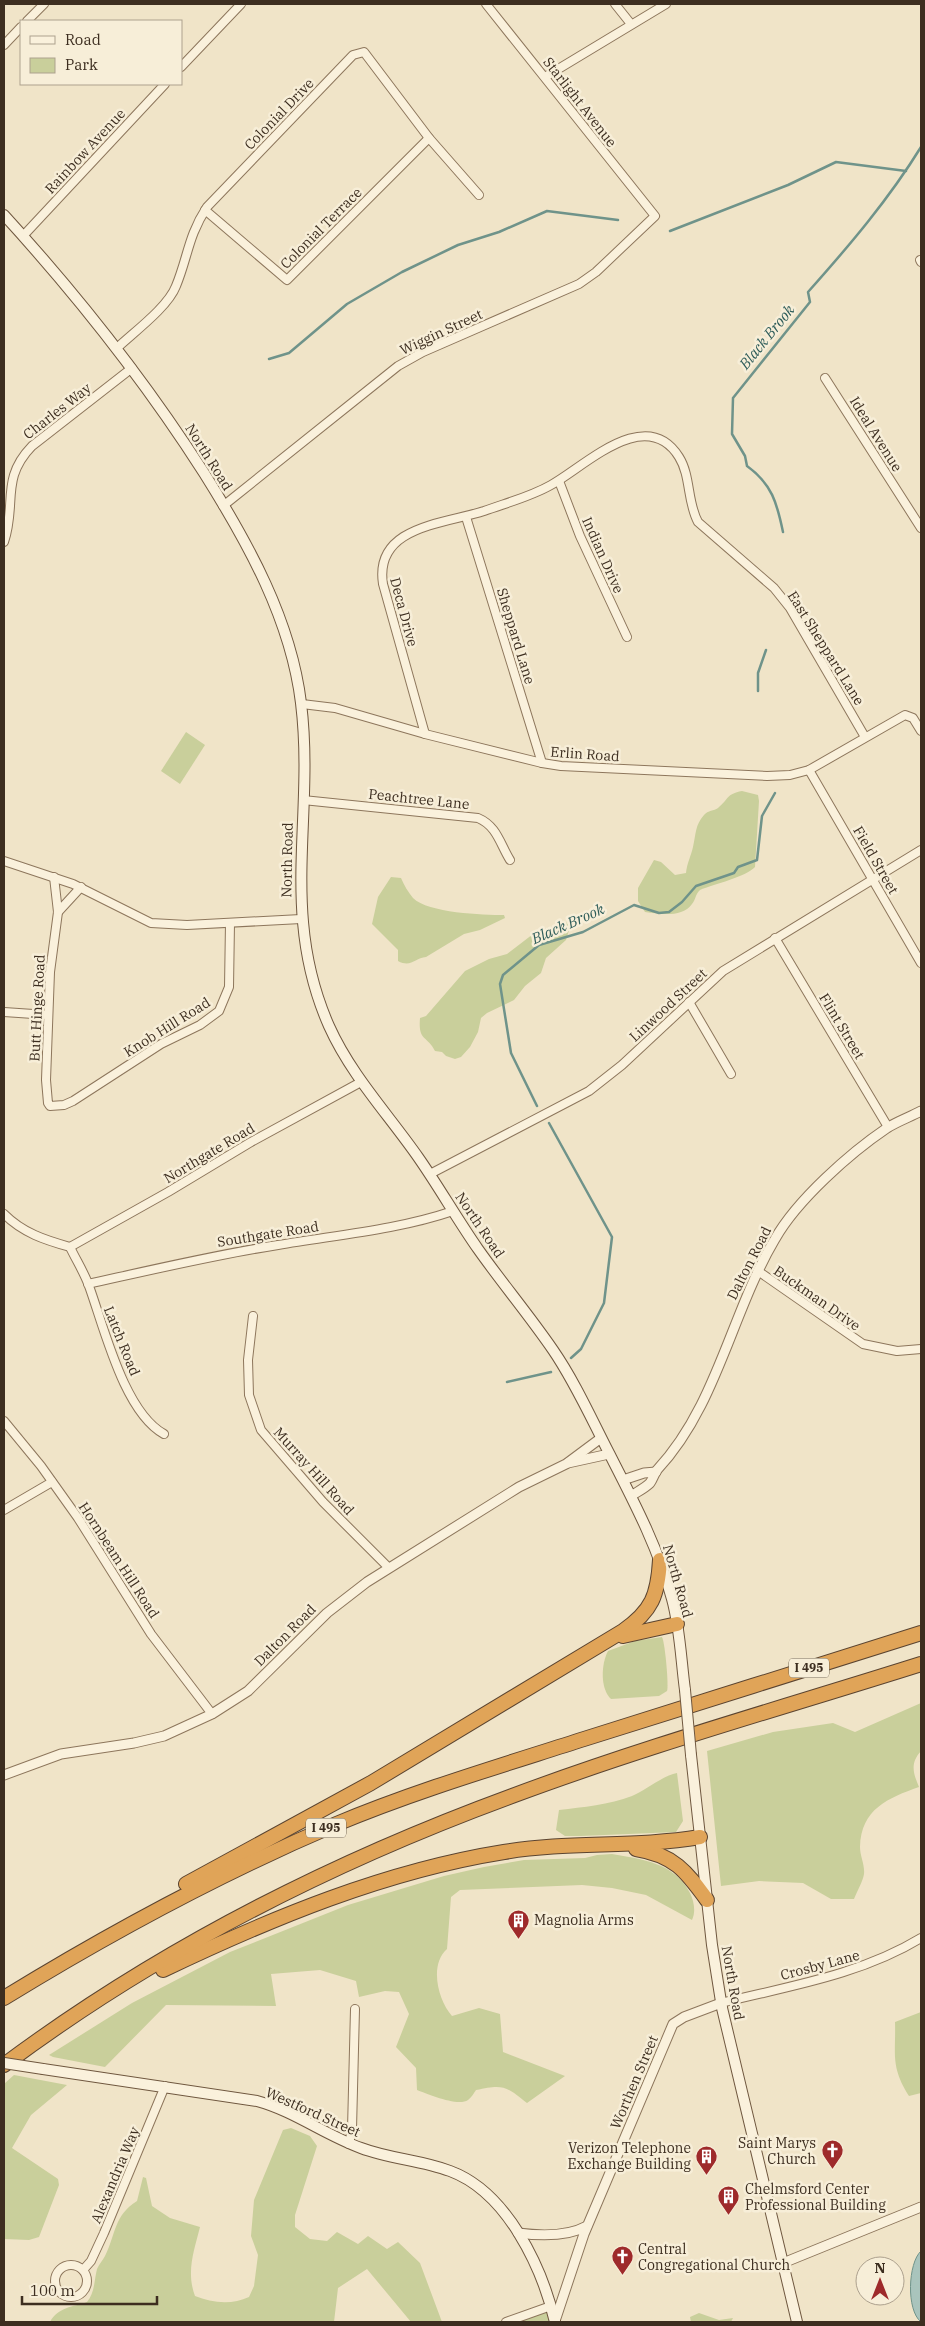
<svg xmlns="http://www.w3.org/2000/svg" width="925" height="2326" viewBox="0 0 925 2326" font-family="'IBM Plex Serif',serif">
<style>
.green{fill:#c9cf9b}
.water{fill:#a9c4bc;stroke:#6f938a}
.lines{fill:none;stroke-linecap:round;stroke-linejoin:round}
.stream{stroke:#6f938a;stroke-width:2.5}
.minor-casing{stroke:#8d765c;stroke-width:10}
.tertiary-casing{stroke:#8d765c;stroke-width:11}
.secondary-casing{stroke:#6f573f;stroke-width:12}
.motorway-casing{stroke:#5b4430;stroke-width:16}
.minor{stroke:#faf1dc;stroke-width:8}
.tertiary{stroke:#faf1dc;stroke-width:9}
.secondary{stroke:#faf1dc;stroke-width:10}
.motorway{stroke:#e0a458;stroke-width:14}
.secondary-bridge-casing{stroke:#6f573f;stroke-width:12;stroke-linecap:butt}
.secondary-bridge{stroke:#faf1dc;stroke-width:10}
.labels{text-anchor:middle;stroke-width:5;stroke-linejoin:round;paint-order:stroke}
.shield{fill:#f7eed8;stroke:#756857;stroke-width:1}
.shield-label{font-size:12px;font-weight:bold;fill:#3d2e20}
.street-label{font-size:14px;fill:#3d2e20;stroke:#f7eed8}
.poi-label{font-size:14px;fill:#3d2e20;stroke:#f7eed8;text-anchor:start}
.water-label{font-size:15px;font-style:italic;fill:#2f5d5a;stroke:#f7eed8}
</style>
<rect width="100%" height="100%" fill="#f0e4c8"/>
<!-- green -->
<g class="green">
<polygon points="186,732 205,745 180,784 161,771"/>
<path d="M742 791 758 795 759 801 755 867C746 877 714 884 700 890 695 895 696 899 692 904 682 918 660 914 645 912L638 901V888L654 860 661 862 675 875 686 873C687 863 691 856 693 847 696 834 695 825 704 815 708 810 714 811 718 808 729 799 726 794 742 791Z"/>
<path d="M391 877 401 878C404 885 408 892 413 898 428 913 483 915 504 915L505 918 480 930 464 934 426 957C415 958 411 968 398 961V950L372 924 378 897Z"/>
<path d="M566 922 570 927 566 940 546 958 541 973 525 986 514 1000 487 1013 481 1018 478 1032 470 1047 461 1057 455 1059 446 1056 442 1052 435 1051C427 1035 418 1042 420 1018L426 1016 465 971 489 959 507 954 537 931Z"/>
<path d="M662 1637C665 1642 669 1687 667 1691L659 1696 611 1699C600 1689 601 1664 608 1651L635 1641Z"/>
<path d="M921 1703V1751C910 1763 913 1773 919 1787 888 1798 861 1809 860 1847 860 1856 865 1865 864 1874 863 1881 857 1891 854 1899H831L803 1883 759 1881 721 1886 707 1751 773 1732 833 1723 855 1732Z"/>
<path d="M677 1773 683 1821 676 1832 581 1836H565L556 1830 559 1810C583 1807 609 1805 632 1796 646 1790 664 1775 677 1773Z"/>
<path d="M612 1854C642 1859 675 1863 690 1893 694 1901 696 1912 692 1920L646 1895 612 1888 582 1885 460 1890 451 1897 447 1949C429 1965 438 2000 452 2016L479 2008 500 2014 503 2052 565 2076 527 2103C506 2086 503 2084 476 2090 474 2093 471 2098 468 2100 458 2107 428 2094 417 2090L416 2068 396 2047 409 2014 399 1992 385 1991 359 1997 356 1981 320 1970 271 1974 276 2006 166 2005 105 2067 53 2057 49 2055 132 2003 230 1952 348 1905 444 1876 484 1867 524 1860 585 1858 597 1855Z"/>
<path d="M921 2012V2093L909 2096C890 2066 896 2054 895 2022Z"/>
<polygon points="14,2075 67,2085 31,2115 12,2148 58,2179 59,2185 39,2237 29,2240 4,2239 4,2084"/>
<path d="M291 2128 310 2136 317 2146 295 2215V2227L310 2239 327 2241 337 2232 358 2244 368 2236 387 2249 398 2242 420 2263 442 2322H411L367 2269 338 2288 334 2322H50C58 2307 73 2307 87 2302 95 2292 94 2281 97 2269 99 2264 103 2260 105 2256 116 2234 114 2215 137 2201L143 2177 146 2178 152 2206 170 2218 200 2227C194 2251 186 2272 195 2296 212 2303 232 2305 249 2297L254 2286 258 2255 251 2236 254 2200 283 2130Z"/>
<polygon points="551,2306 555,2322 506,2322"/>
<polygon points="699,2313 719,2320 733,2318 731,2322 691,2322 690,2317"/>
</g>
<!-- water -->
<path class="water" d="M921 2251V2322C906 2310 908 2263 921 2251Z"/>
<g class="lines">
<!-- stream -->
<g class="stream">
<polyline points="670,231 788,185 836,162 906,171"/>
<polyline points="269,359 289,353 347,304 402,272 458,245 499,232 547,211 618,220"/>
<path d="M783 532C777 503 772 484 747 466L745 456 732 434 733 398 810 302 808 292C849 246 889 199 921 147"/>
<polyline points="758,691 758,673 766,650"/>
<polyline points="537,1106 511,1053 500,984 503,975 539,945 583,932 634,905 659,913 669,912 682,902 696,886 734,873 738,867 757,860 762,816 775,793"/>
<polyline points="549,1123 612,1237 604,1303 581,1349 571,1358"/>
<polyline points="507,1382 551,1372"/>
</g>
<defs>
<g id="minor">
<polyline points="615,4 631,24"/>
<polyline points="27,21 44,4"/>
<polyline points="4,45 21,27"/>
<polyline points="181,67 241,4"/>
<polyline points="545,77 666,4"/>
<polyline points="205,210 287,280 429,138"/>
<polyline points="23,236 165,84"/>
<polyline points="920,260 921,262"/>
<path d="M117 348C134 332 168 307 176 286 188 257 188 236 207 207L353 55 364 52 429 138 479 195"/>
<polyline points="825,378 921,528"/>
<polyline points="559,481 580,536 627,637"/>
<polyline points="223,506 398,366 423,352 579,284 596,272 655,216 486,4"/>
<polyline points="466,517 542,763"/>
<path d="M4 542C17 504 0 479 32 446L132 368"/>
<polyline points="302,704 335,708 425,734 542,763 561,766 767,776 790,775 809,770 905,715 913,718 921,731"/>
<path d="M425 734 383 584C374 526 444 524 484 511 506 503 530 497 551 485 584 467 646 404 679 457 691 476 687 502 698 522L774 588 790 608 865 737"/>
<polyline points="809,770 921,963"/>
<path d="M303 800 478 818C497 826 500 844 510 860"/>
<polyline points="4,861 73,884 151,923 187,925 301,919"/>
<polyline points="54,877 58,912 50,972 46,1080 48,1103 50,1106 64,1105 73,1101 161,1044 200,1025 219,1011 229,987 230,923"/>
<polyline points="58,912 81,887"/>
<polyline points="775,938 888,1127"/>
<polyline points="689,1002 731,1074"/>
<polyline points="4,1012 48,1015"/>
<polyline points="430,1174 589,1091 622,1065 723,971 921,850"/>
<path d="M4 1214C23 1233 45 1240 70 1247"/>
<polyline points="70,1247 168,1192 251,1142 361,1082"/>
<path d="M70 1247C76 1260 84 1272 89 1286 104 1327 124 1412 164 1434"/>
<polyline points="758,1271 863,1344 897,1351 921,1349"/>
<path d="M88 1284C151 1270 214 1255 278 1245 336 1235 397 1230 453 1211"/>
<polyline points="253,1316 248,1360 249,1395 261,1430 323,1502 389,1568"/>
<polyline points="4,1421 41,1466 78,1518 151,1634 212,1714"/>
<polyline points="4,1510 52,1482"/>
<path d="M721 2003C789 1986 860 1975 921 1938"/>
<polyline points="349,2144 352,2129 355,2009"/>
<circle cx="71" cy="2281" r="16"/>
<polyline points="83,2270 91,2261 104,2233 165,2086"/>
<polyline points="506,2322 551,2306"/>
</g>
<g id="tertiary">
<polyline points="568,1463 609,1454"/>
<polyline points="623,1480 644,1473 656,1472"/>
<path d="M631 1496C637 1492 645 1488 650 1483 653 1479 654 1474 657 1470 717 1406 731 1313 775 1239 797 1200 850 1153 887 1128 898 1121 910 1117 921 1111"/>
<polyline points="4,1775 61,1754 134,1743 164,1736 212,1714 248,1691 327,1613 367,1582 519,1487 566,1464 601,1438"/>
<path d="M518 2233C541 2236 567 2237 587 2226"/>
<polyline points="783,2263 921,2207"/>
<polyline points="555,2321 584,2234 673,2024 684,2017 721,2003"/>
</g>
<g id="secondary">
<path d="M4 215C78 296 145 381 204 473 248 543 291 620 301 703 315 817 279 913 329 1026 351 1075 388 1114 418 1157 439 1187 457 1219 478 1249 502 1283 529 1315 553 1350 575 1382 591 1418 609 1453 633 1500 658 1547 672 1599 680 1628 681 1660 685 1690"/>
<polyline points="691,1755 712,1945 722,2008 797,2322"/>
<path d="M43 2069 257 2101C294 2111 325 2135 361 2148 390 2159 421 2160 450 2171 507 2192 542 2267 555 2322"/>
</g>
<g id="motorway">
<polyline points="623,1636 677,1624"/>
<path d="M636 1849C674 1855 686 1871 707 1900"/>
<path d="M186 1884 371 1783 623 1631C652 1611 658 1595 660 1560"/>
<path d="M163 1970C272 1918 385 1871 504 1852 569 1841 635 1848 700 1837"/>
<path d="M4 1998C110 1933 219 1874 334 1825 415 1791 500 1766 584 1739 696 1704 809 1668 921 1633"/>
<path d="M4 2065C157 1951 332 1862 512 1796 646 1746 785 1707 921 1664"/>
</g>
</defs>
<!-- minor casing -->
<use href="#minor" class="minor-casing"/>
<!-- tertiary casing -->
<use href="#tertiary" class="tertiary-casing"/>
<!-- secondary casing -->
<use href="#secondary" class="secondary-casing"/>
<!-- motorway casing -->
<use href="#motorway" class="motorway-casing"/>
<!-- minor -->
<use href="#minor" class="minor"/>
<!-- tertiary -->
<use href="#tertiary" class="tertiary"/>
<!-- secondary -->
<use href="#secondary" class="secondary"/>
<!-- motorway -->
<use href="#motorway" class="motorway"/>
<defs>
<g id="secondary-bridge">
<polyline points="685,1690 691,1755"/>
<polyline points="4,2063 43,2069"/>
</g>
</defs>
<!-- secondary-bridge casing -->
<use href="#secondary-bridge" class="secondary-bridge-casing"/>
<!-- secondary-bridge -->
<use href="#secondary-bridge" class="secondary-bridge"/>
</g>
<!-- icons -->
<defs>
<symbol id="building-pin" viewBox="-11 -11 22 30"><path d="M0 17L-7.5 6A9.5 9.5 0 1 1 7.5 6Z" fill="#9e2a2b" stroke="#f7eed8"/><path d="M-4-6H4V6H1V3H-1V6H-4ZM-2.5-4.3h1.7v1.8h-1.7ZM.8-4.3h1.7v1.8H.8ZM-2.5-1h1.7V.8h-1.7ZM.8-1h1.7V.8H.8Z" fill="#fff"/></symbol>
<symbol id="church-pin" viewBox="-11 -11 22 30"><path d="M0 17L-7.5 6A9.5 9.5 0 1 1 7.5 6Z" fill="#9e2a2b" stroke="#f7eed8"/><path d="M-1.2-6h2.4v3.5h3.3v2.4h-3.3V6h-2.4V-.1h-3.3v-2.4h3.3Z" fill="#fff"/></symbol>
</defs>
<g fill-rule="evenodd">
<use href="#building-pin" x="506" y="1908" width="25" height="34"/>
<use href="#church-pin" x="820" y="2138" width="25" height="34"/>
<use href="#building-pin" x="694" y="2144" width="25" height="34"/>
<use href="#building-pin" x="716" y="2184" width="25" height="34"/>
<use href="#church-pin" x="610" y="2244" width="25" height="34"/>
</g>
<g class="labels">
<!-- shield labels -->
<g class="shield">
<rect x="789" y="1658.5" width="40" height="19" rx="4"/>
<rect x="306" y="1818.5" width="40" height="19" rx="4"/>
</g>
<g class="shield-label">
<text x="809" y="1672">I 495</text>
<text x="326" y="1832">I 495</text>
</g>
<!-- street labels -->
<g class="street-label">
<text transform="translate(580 102) rotate(52)" y="5">Starlight Avenue</text>
<text transform="translate(279 114) rotate(-46)" y="5">Colonial Drive</text>
<text transform="translate(85 151) rotate(-47)" y="5">Rainbow Avenue</text>
<text transform="translate(321 228) rotate(-45)" y="5">Colonial Terrace</text>
<text transform="translate(441 332) rotate(-25)" y="5">Wiggin Street</text>
<text transform="translate(57 411) rotate(-38)" y="5">Charles Way</text>
<text transform="translate(876 434) rotate(58)" y="5">Ideal Avenue</text>
<text transform="translate(209 457) rotate(58)" y="5">North Road</text>
<text transform="translate(603 555) rotate(66)" y="5">Indian Drive</text>
<text transform="translate(404 612) rotate(75)" y="5">Deca Drive</text>
<text transform="translate(516 636) rotate(73)" y="5">Sheppard Lane</text>
<text transform="translate(826 648) rotate(58)" y="5">East Sheppard Lane</text>
<text transform="translate(585 754) rotate(4)" y="5">Erlin Road</text>
<text transform="translate(419 799) rotate(6)" y="5">Peachtree Lane</text>
<text transform="translate(287 860) rotate(-89)" y="5">North Road</text>
<text transform="translate(876 860) rotate(60)" y="5">Field Street</text>
<text transform="translate(668 1005) rotate(-43)" y="5">Linwood Street</text>
<text transform="translate(37 1008) rotate(-87)" y="5">Butt Hinge Road</text>
<text transform="translate(842 1026) rotate(59)" y="5">Flint Street</text>
<text transform="translate(167 1027) rotate(-32)" y="5">Knob Hill Road</text>
<text transform="translate(209 1153) rotate(-31)" y="5">Northgate Road</text>
<text transform="translate(480 1225) rotate(56)" y="5">North Road</text>
<text transform="translate(268 1234) rotate(-9)" y="5">Southgate Road</text>
<text transform="translate(749 1263) rotate(-63)" y="5">Dalton Road</text>
<text transform="translate(817 1298) rotate(35)" y="5">Buckman Drive</text>
<text transform="translate(122 1341) rotate(68)" y="5">Latch Road</text>
<text transform="translate(314 1471) rotate(48)" y="5">Murray Hill Road</text>
<text transform="translate(119 1560) rotate(57)" y="5">Hornbeam Hill Road</text>
<text transform="translate(678 1581) rotate(74)" y="5">North Road</text>
<text transform="translate(285 1635) rotate(-45)" y="5">Dalton Road</text>
<text transform="translate(820 1965) rotate(-15)" y="5">Crosby Lane</text>
<text transform="translate(733 1983) rotate(80)" y="5">North Road</text>
<text transform="translate(634 2082) rotate(-67)" y="5">Worthen Street</text>
<text transform="translate(313 2112) rotate(24)" y="5">Westford Street</text>
<text transform="translate(115 2175) rotate(-67)" y="5">Alexandria Way</text>
</g>
<!-- poi labels -->
<g class="poi-label">
<text x="534" y="1925">Magnolia Arms</text>
<text x="816" y="2148" text-anchor="end">Saint Marys<tspan x="816" dy="16">Church</tspan></text>
<text x="691" y="2153" text-anchor="end">Verizon Telephone<tspan x="691" dy="16">Exchange Building</tspan></text>
<text x="745" y="2194">Chelmsford Center<tspan x="745" dy="16">Professional Building</tspan></text>
<text x="638" y="2254">Central<tspan x="638" dy="16">Congregational Church</tspan></text>
</g>
<!-- water labels -->
<g class="water-label">
<text transform="translate(767 337) rotate(-51)" y="5">Black Brook</text>
<text transform="translate(568 924) rotate(-24)" y="5">Black Brook</text>
</g>
</g>
<!-- border -->
<rect width="925" height="2326" fill="none" stroke="#3d2e20" stroke-width="10"/>
<!-- legend -->
<rect x="20" y="20" width="162" height="65" fill="#f7eed8" stroke="#ada18e"/>
<rect x="30" y="36" width="25" height="8" fill="#faf1dc" stroke="#ada18e"/>
<text x="65" y="45" font-size="15" fill="#3d2e20">Road</text>
<rect x="30" y="58" width="25" height="15" fill="#c9cf9b" stroke="#ada18e"/>
<text x="65" y="70" font-size="15" fill="#3d2e20">Park</text>
<!-- north arrow -->
<g transform="translate(880 2281)"><circle r="24" fill="#f7eed8" stroke="#ada18e"/>
<path d="M0-4L9 19L0 12L-9 19Z" fill="#9e2a2b"/>
<text y="-8" font-size="14" font-weight="bold" text-anchor="middle" fill="#3d2e20">N</text>
</g>
<!-- scale -->
<path d="M22 2296v8h135v-8" fill="none" stroke="#3d2e20" stroke-width="2.5"/>
<text x="30" y="2296" font-size="15" fill="#3d2e20" stroke="#f7eed8" stroke-width="4" paint-order="stroke">100 m</text>
</svg>
